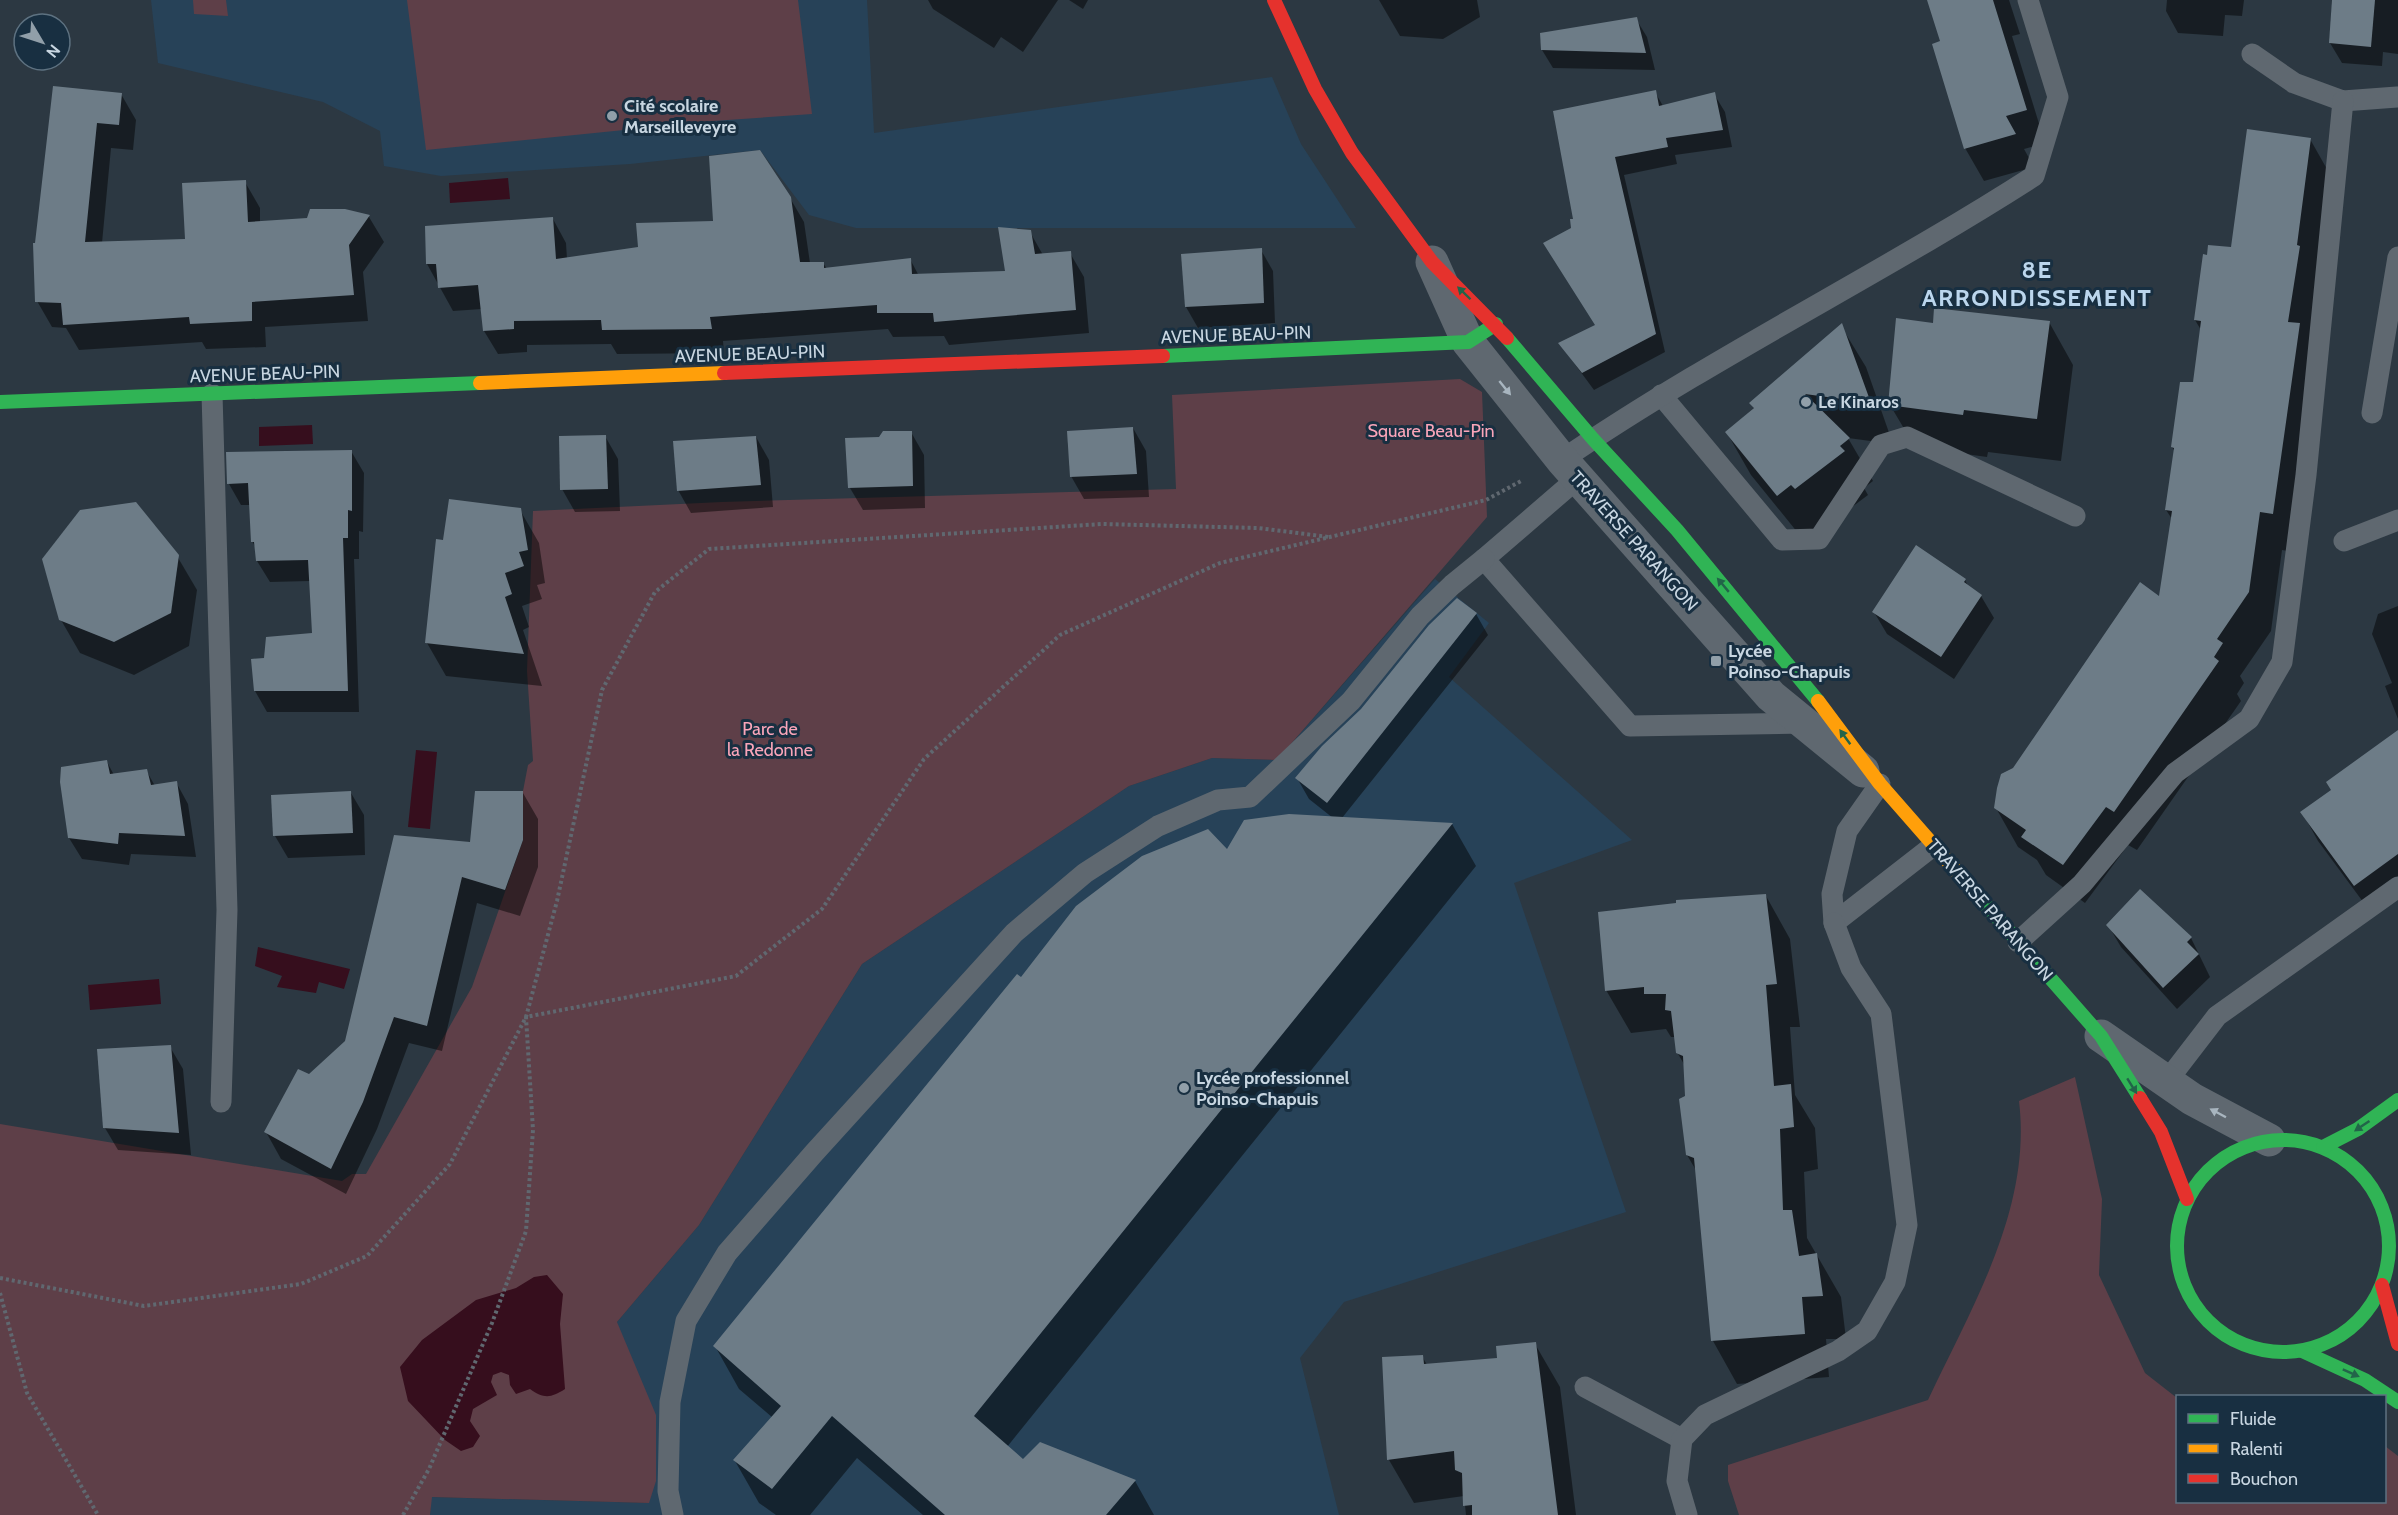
<svg xmlns="http://www.w3.org/2000/svg" width="2398" height="1515" viewBox="0 0 2398 1515" font-family="Cabin,sans-serif">
<style>
.built{fill:#274258}
.green{fill:#5e3f48}
.water{fill:#360e1d}
.shadow{fill:#0007}
.building{fill:#6d7c87}
.lines{fill:none;stroke-linecap:round;stroke-linejoin:round}
.path{stroke:#606870;stroke-width:4;stroke-dasharray:3 3;stroke-linecap:butt}
.lane{stroke:#5f6870;stroke-width:21}
.street{stroke:#5f6870;stroke-width:33}
.fast{stroke:#30b455;stroke-width:14}
.slow{stroke:#ff9f0a;stroke-width:14}
.jam{stroke:#e5322d;stroke-width:14}
.oneway{fill:#226449}
.oneway2{fill:#a8b5bf}
.poi-dot{fill:#919fa9;stroke:#182f41;stroke-width:2}
.labels{text-anchor:middle;stroke-width:6;stroke-linejoin:round;paint-order:stroke}
.poi-label{font-size:18px;font-weight:bold;fill:#c8d6e1;stroke:#182f41;text-anchor:start}
.street-label{font-size:18px;fill:#c8d6e1;stroke:#182f41}
.park-label{font-size:18px;fill:#faa5b9;stroke:#182f41}
.district-label{font-size:24px;font-weight:bold;letter-spacing:1.5px;fill:#bbd6ed;stroke:#182f41}
</style>
<rect width="100%" height="100%" fill="#2c3842"/>
<!-- built -->
<g class="built">
<polygon points="151,0 867,0 874,133 1272,77 1301,144 1356,228 856,228 809,215 760,150 630,164 441,176 384,166 380,131 323,102 158,63"/>
<polygon points="1435,579 1489,623 1449,677 1632,840 1514,883 1626,1212 1344,1302 1300,1358 1339,1515 430,1515 431,1497 649,1503 617,1322 699,1225 862,964 1129,786 1212,758 1277,760"/>
</g>
<!-- green -->
<g class="green">
<polygon points="193,0 226,0 228,16 194,14"/>
<polygon points="407,0 798,0 812,114 713,121 426,150"/>
<polygon points="1460,379 1482,392 1487,517 1277,760 1212,758 1129,786 862,964 699,1225 617,1322 656,1415 656,1481 649,1503 432,1497 430,1515 0,1515 0,1124 342,1181 352,1174 366,1174 472,987 523,840 523,791 528,765 533,761 527,671 533,511 722,502 1176,489 1172,395"/>
<path d="M2075 1077 2102 1199 2099 1275 2145 1373 2177 1398 2178 1502H2384L2385 1446 2398 1456V1515H1739L1728 1481V1465L1928 1400C1972 1306 2032 1209 2019 1101Z"/>
</g>
<!-- water -->
<g class="water">
<polygon points="508,178 510,199 450,203 449,183"/>
<polygon points="312,425 313,444 259,446 259,427"/>
<polygon points="416,750 437,752 430,829 408,827"/>
<polygon points="258,947 350,969 344,989 319,982 316,993 277,987 282,976 255,966"/>
<polygon points="159,979 161,1004 90,1010 88,985"/>
<path d="M547 1275 563 1294 560 1324 565 1389C551 1398 544 1399 530 1389L516 1394 510 1385 509 1375 501 1372 493 1375 491 1382 497 1395 473 1409 470 1421 480 1436 473 1447 461 1451 445 1440 408 1401 400 1367 422 1340 476 1300 516 1288 534 1277Z"/>
</g>
<!-- shadow -->
<g class="shadow">
<polygon points="928,0 1058,0 1023,52 1001,37 994,48 933,9"/>
<polygon points="1069,0 1088,0 1083,9"/>
<polygon points="1379,0 1477,0 1480,17 1443,39 1400,36"/>
<polygon points="1928,0 2009,0 2020,34 2012,36 2045,143 2024,149 2034,167 1984,181 1965,148 1942,42"/>
<polygon points="2167,0 2244,0 2242,16 2225,15 2223,36 2178,33 2166,11"/>
<polygon points="2333,0 2398,0 2398,54 2383,52 2382,66 2342,63 2330,43"/>
<polygon points="1636,19 1647,37 1655,70 1553,68 1542,50"/>
<polygon points="54,88 121,94 136,120 133,150 111,148 102,243 187,241 245,182 260,208 260,223 308,219 345,210 369,217 384,242 363,272 368,321 265,327 266,347 206,349 202,342 79,350 66,328 52,327 37,301 36,244"/>
<polygon points="1655,92 1663,106 1714,94 1725,112 1732,147 1675,155 1677,164 1624,175 1665,352 1594,390 1560,344 1596,326 1573,229 1575,220"/>
<polygon points="2310,139 2332,178 2295,552 2282,550 2271,631 2240,676 2244,683 2237,694 2241,701 2137,850 2128,845 2085,903 2046,875 2037,860 2018,847 1996,808 2160,599 2172,519 2166,510 2175,452 2172,447 2194,384 2201,330 2195,320 2208,256 2233,248"/>
<polygon points="790,198 804,222 810,263 823,263 827,269 910,259 919,276 1006,273 1030,232 1043,255 1070,253 1084,277 1089,333 949,345 944,336 893,337 888,329 723,341 724,353 617,354 611,344 527,345 527,352 498,354 484,331 482,309 453,311 427,264 553,219 566,243 567,259 640,249"/>
<polygon points="1261,250 1273,271 1275,323 1198,328 1186,307"/>
<polygon points="2049,322 2073,365 2061,461 1988,452 1987,457 1915,447 1890,405 1934,324"/>
<polygon points="1841,326 1866,367 1893,444 1848,438 1873,481 1864,488 1868,495 1820,531 1802,538 1751,475 1727,433"/>
<polygon points="1133,428 1146,451 1149,497 1084,499 1071,476"/>
<polygon points="911,432 924,455 925,508 863,510 850,488 880,438"/>
<polygon points="605,436 618,459 620,511 575,512 562,489"/>
<polygon points="756,437 769,460 773,507 691,513 678,490"/>
<polygon points="351,451 364,473 363,532 359,531 359,559 354,559 359,712 267,712 255,691 266,659 314,635 310,581 270,582 257,561 256,548 252,541 251,505 241,505 229,484"/>
<polygon points="520,510 539,543 545,583 537,585 542,599 522,606 529,627 523,630 542,686 446,676 427,643 444,542"/>
<polygon points="177,556 197,590 189,646 134,675 80,653 61,620"/>
<polygon points="1965,580 1969,588 1981,596 1994,618 1954,679 1887,634 1874,612"/>
<polygon points="2398,606 2398,719 2385,686 2392,683 2372,634 2378,614"/>
<polygon points="1476,614 1488,635 1342,818 1452,824 1476,866 1007,1447 1023,1461 1135,1481 1154,1515 923,1515 857,1458 810,1515 776,1515 759,1503 735,1461 773,1418 739,1389 715,1346 1021,979 1227,851 1333,818 1309,799 1297,778"/>
<polygon points="2398,731 2398,894 2372,914 2318,841 2302,812 2332,791"/>
<polygon points="107,762 114,775 146,770 155,786 176,782 188,804 196,857 131,854 129,865 82,859 69,838"/>
<polygon points="351,793 364,815 365,855 288,858 275,836"/>
<polygon points="523,793 538,819 538,867 520,916 477,903 442,1051 409,1043 377,1129 346,1194 281,1159 266,1132 310,1075 346,1041 471,843"/>
<polygon points="2140,891 2191,938 2210,977 2177,1009 2121,947 2108,925"/>
<polygon points="1766,896 1790,939 1800,1027 1790,1027 1795,1095 1815,1128 1818,1169 1804,1172 1807,1238 1841,1297 1846,1339 1826,1339 1829,1377 1737,1384 1713,1341 1697,1172 1687,1155 1685,1066 1677,1052 1675,1037 1671,1037 1666,1029 1631,1033 1606,990"/>
<polygon points="170,1047 183,1069 191,1155 118,1150 105,1128"/>
<polygon points="1535,1344 1560,1387 1576,1515 1466,1515 1464,1496 1414,1503 1389,1460 1422,1356 1427,1365 1499,1359"/>
</g>
<!-- building -->
<g class="building">
<polygon points="1927,0 1993,0 2027,110 2006,116 2016,134 1964,149 1932,44 1940,41"/>
<polygon points="2332,0 2375,0 2371,47 2329,43"/>
<polygon points="1637,17 1646,53 1541,50 1540,33"/>
<polygon points="53,86 122,93 119,125 97,123 85,242 185,239 182,183 246,180 248,222 307,218 310,209 345,209 370,215 349,245 354,295 252,302 252,321 190,324 189,317 63,325 61,303 35,302 33,243 35,243"/>
<polygon points="1656,90 1659,106 1715,92 1723,130 1666,138 1668,147 1615,157 1656,334 1582,373 1558,343 1595,325 1543,243 1571,228 1570,219 1573,219 1553,111"/>
<polygon points="2247,129 2311,138 2297,245 2300,246 2288,322 2300,323 2273,514 2260,512 2249,592 2217,639 2223,643 2214,657 2219,661 2114,812 2106,807 2063,865 2021,837 2026,830 1994,808 1997,788 2001,774 2013,768 2140,582 2159,596 2172,511 2165,510 2174,448 2171,447 2180,382 2193,382 2201,321 2194,320 2203,254 2207,255 2208,245 2231,247"/>
<polygon points="760,150 791,197 800,262 824,262 824,268 911,258 912,274 1005,271 998,227 1031,230 1035,254 1071,251 1076,310 934,322 933,313 877,313 877,305 710,317 712,329 602,330 601,320 514,321 514,329 483,331 478,285 438,288 436,264 426,264 425,226 553,217 556,259 638,247 636,223 713,221 709,156"/>
<polygon points="1262,248 1264,303 1185,307 1181,254"/>
<polygon points="1934,308 2050,321 2037,419 1964,410 1963,415 1888,405 1896,318 1933,323"/>
<polygon points="1842,323 1871,403 1805,394 1850,438 1840,446 1845,451 1795,489 1791,485 1777,496 1725,432 1754,408 1749,403"/>
<polygon points="1133,427 1137,474 1070,477 1067,431"/>
<polygon points="883,431 912,431 913,486 848,488 845,438 879,437"/>
<polygon points="606,435 608,489 560,490 559,436"/>
<polygon points="756,436 761,485 677,491 673,441"/>
<polygon points="352,450 352,511 348,510 348,538 343,538 348,691 254,691 251,659 264,658 266,637 312,633 308,560 256,561 254,542 251,542 248,483 227,484 226,452"/>
<polygon points="449,499 521,508 528,550 519,552 524,566 505,573 512,594 505,597 524,654 425,643 436,539 443,540"/>
<polygon points="136,502 179,555 171,613 114,642 59,620 42,559 80,510"/>
<polygon points="1916,545 1966,579 1964,582 1982,595 1941,657 1872,612"/>
<polygon points="1457,598 1477,613 1327,803 1295,778 1322,746 1361,709 1429,625"/>
<polygon points="2398,730 2398,854 2354,886 2300,812 2331,790 2326,782"/>
<polygon points="107,760 110,774 147,769 151,785 177,781 185,836 119,833 118,844 68,838 60,782 61,767"/>
<polygon points="351,791 353,833 273,836 271,795"/>
<polygon points="475,791 523,791 523,840 505,890 462,877 427,1026 394,1017 363,1102 331,1169 264,1132 298,1069 309,1074 345,1041 394,835 470,842"/>
<polygon points="1289,814 1453,823 974,1416 1023,1459 1040,1442 1136,1480 1106,1515 945,1515 832,1416 772,1489 733,1460 781,1406 713,1346 1017,974 1021,977 1076,906 1142,856 1208,829 1227,849 1244,820"/>
<polygon points="2140,889 2192,937 2187,942 2199,954 2163,988 2106,925"/>
<polygon points="1766,894 1777,984 1766,985 1774,1086 1791,1084 1794,1127 1780,1129 1783,1210 1792,1210 1799,1256 1817,1253 1823,1296 1802,1297 1805,1334 1711,1341 1694,1158 1686,1155 1679,1099 1685,1096 1683,1056 1676,1053 1671,1011 1665,1010 1666,994 1644,994 1644,987 1605,991 1598,912 1676,903 1676,900"/>
<polygon points="171,1045 179,1133 103,1128 97,1049"/>
<polygon points="1536,1342 1558,1515 1472,1515 1472,1505 1463,1506 1462,1473 1455,1470 1454,1451 1387,1460 1382,1357 1423,1355 1424,1364 1497,1358 1496,1346"/>
</g>
<g class="lines">
<!-- path -->
<g class="path">
<polyline points="0,1278 144,1306 301,1284 367,1256 450,1164 526,1017 557,901 602,690 655,592 709,549 1102,524 1258,528 1329,537"/>
<polyline points="0,1293 27,1393 98,1515"/>
<polyline points="403,1515 429,1469 492,1323 526,1231 533,1130 526,1017 736,976 822,909 924,759 1060,635 1220,563 1486,500 1521,481"/>
</g>
<!-- lane -->
<g class="lane">
<polyline points="2252,54 2294,83 2343,101 2397,97"/>
<polyline points="212,394 227,910 221,1102"/>
<polyline points="1661,395 1782,540 1819,539 1881,445 1907,437 2075,516"/>
<polyline points="2372,413 2398,257"/>
<path d="M1562 460C1714 356 1880 275 2034 176L2058 97 2028 0"/>
<polyline points="1578,478 1484,559 1630,726 1804,723"/>
<polyline points="2344,541 2398,520"/>
<polyline points="1880,784 1847,831 1832,894 1834,923 1933,846"/>
<polyline points="2018,942 2082,884 2175,773 2249,719 2282,662 2306,475 2343,101"/>
<polyline points="2167,1081 2217,1016 2398,887"/>
<polyline points="1585,1387 1682,1439"/>
<polyline points="673,1515 668,1491 670,1402 686,1321 727,1253 814,1153 1014,933 1085,873 1158,826 1218,800 1250,797 1351,701 1420,616 1452,585 1484,559"/>
<polyline points="1687,1515 1677,1481 1682,1439 1705,1415 1838,1351 1867,1331 1895,1282 1907,1225 1881,1014 1851,968 1834,923"/>
</g>
<!-- street -->
<g class="street">
<polyline points="1432,262 1468,342 1562,460 1771,696 1863,771"/>
<polyline points="2101,1036 2192,1099 2269,1140"/>
</g>
<!-- fast -->
<g class="fast">
<polyline points="1507,338 1593,439 1677,530 1818,701"/>
<polyline points="1163,356 1468,342 1496,324"/>
<polyline points="0,402 480,383"/>
<polyline points="1964,880 2101,1036 2140,1098"/>
<circle cx="2283" cy="1246" r="106"/>
<polyline points="2323,1147 2358,1129 2398,1100"/>
<polyline points="2302,1351 2365,1380 2398,1402"/>
</g>
<!-- slow -->
<g class="slow">
<polyline points="480,383 724,373"/>
<polyline points="1818,701 1880,784 1964,880"/>
</g>
<!-- jam -->
<g class="jam">
<polyline points="1274,0 1315,89 1352,153 1432,262 1507,338"/>
<polyline points="724,373 1163,356"/>
<polyline points="2140,1098 2161,1132 2187,1199"/>
<polyline points="2382,1285 2398,1344"/>
</g>
</g>
<!-- one-way arrows -->
<defs><path id="oneway-solid" d="M-6-.8H1V-3.2L6.5 0L1 3.2V.8H-6Z" transform="scale(1.5)"/></defs>
<g class="oneway">
<use href="#oneway-solid" transform="translate(1464 293) rotate(-136)"/>
<use href="#oneway-solid" transform="translate(1723 585) rotate(-130)"/>
<use href="#oneway-solid" transform="translate(1845 737) rotate(-126)"/>
<use href="#oneway-solid" transform="translate(2132 1086) rotate(58)"/>
<use href="#oneway-solid" transform="translate(2362 1126) rotate(146)"/>
<use href="#oneway-solid" transform="translate(2351 1373) rotate(24)"/>
</g>
<g class="oneway2">
<use href="#oneway-solid" transform="translate(1505 388) rotate(51)"/>
<use href="#oneway-solid" transform="translate(2218 1113) rotate(-152)"/>
</g>
<!-- markers -->
<g class="poi-dot">
<circle cx="612" cy="116" r="6"/>
<circle cx="1806" cy="402" r="6"/>
<rect x="1710" y="655" width="12" height="12" rx="3"/>
<circle cx="1184" cy="1088" r="6"/>
</g>
<g class="labels">
<!-- poi labels -->
<g class="poi-label">
<text x="624" y="112">Cité scolaire<tspan x="624" dy="21">Marseilleveyre</tspan></text>
<text x="1818" y="408">Le Kinaros</text>
<text x="1728" y="657">Lycée<tspan x="1728" dy="21">Poinso-Chapuis</tspan></text>
<text x="1196" y="1084">Lycée professionnel<tspan x="1196" dy="21">Poinso-Chapuis</tspan></text>
</g>
<!-- street labels -->
<g class="street-label">
<text transform="translate(1236 335) rotate(-2)" y="6">AVENUE BEAU-PIN</text>
<text transform="translate(750 354) rotate(-2)" y="6">AVENUE BEAU-PIN</text>
<text transform="translate(265 374) rotate(-2)" y="6">AVENUE BEAU-PIN</text>
<text transform="translate(1634 541) rotate(48)" y="6">TRAVERSE PARANGON</text>
<text transform="translate(1990 910) rotate(49)" y="6">TRAVERSE PARANGON</text>
</g>
<!-- park labels -->
<g class="park-label">
<text x="1431" y="437">Square Beau-Pin</text>
<text x="770" y="735">Parc de<tspan x="770" dy="21">la Redonne</tspan></text>
</g>
<!-- district labels -->
<g class="district-label">
<text x="2037" y="278">8E<tspan x="2037" dy="28">ARRONDISSEMENT</tspan></text>
</g>
</g>
<!-- legend -->
<rect x="2176" y="1395" width="210" height="108" fill="#182f41" stroke="#5e7281" stroke-width="1.5"/>
<rect x="2188" y="1414" width="30" height="9" fill="#30b455" stroke="#5e7281" stroke-width="1.5"/>
<text x="2230" y="1425" font-size="18" fill="#c8d6e1">Fluide</text>
<rect x="2188" y="1444" width="30" height="9" fill="#ff9f0a" stroke="#5e7281" stroke-width="1.5"/>
<text x="2230" y="1455" font-size="18" fill="#c8d6e1">Ralenti</text>
<rect x="2188" y="1474" width="30" height="9" fill="#e5322d" stroke="#5e7281" stroke-width="1.5"/>
<text x="2230" y="1485" font-size="18" fill="#c8d6e1">Bouchon</text>
<!-- north arrow -->
<g transform="translate(42 42) rotate(129)"><circle r="28" fill="#182f41" stroke="#5e7281" stroke-width="1.5"/>
<path d="M0-4.5L10 22L0 15L-10 22Z" fill="#919fa9"/>
<text y="-9" font-size="16" font-weight="bold" text-anchor="middle" fill="#c8d6e1">N</text>
</g>
</svg>
